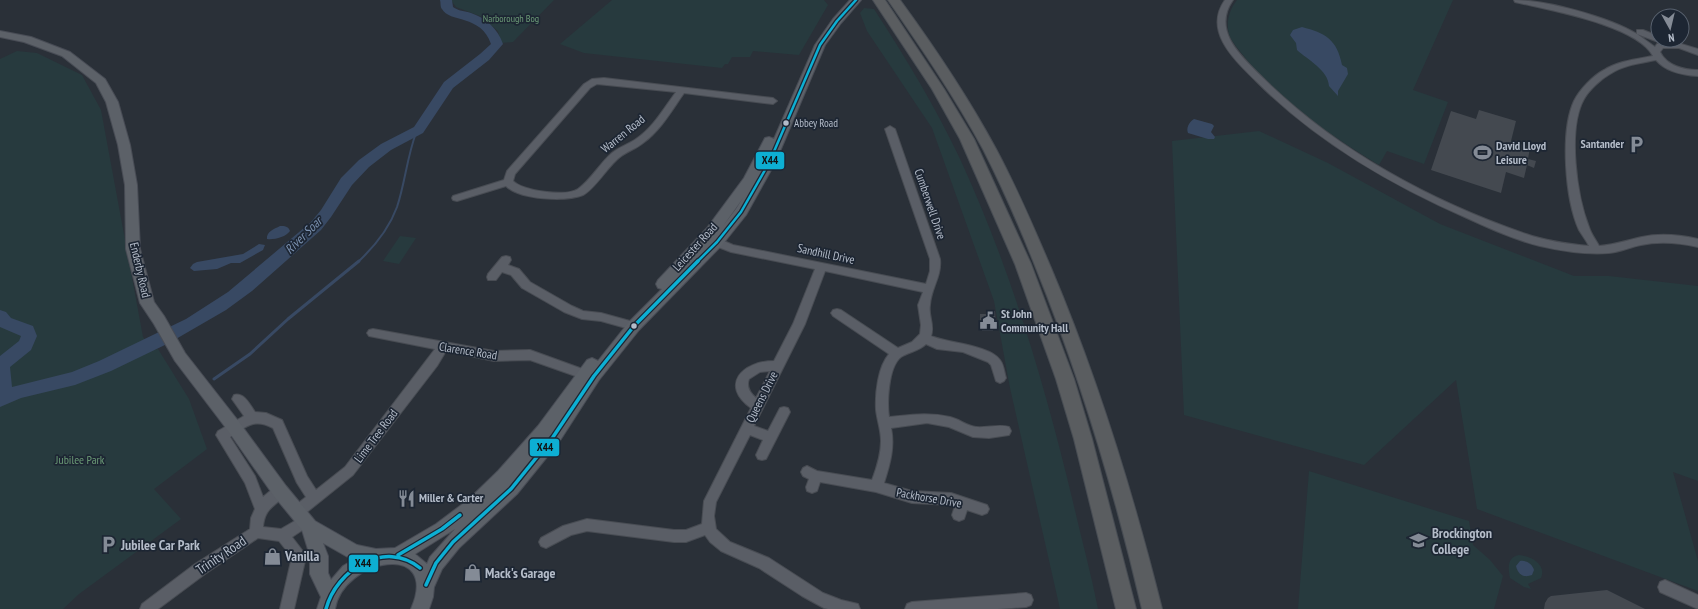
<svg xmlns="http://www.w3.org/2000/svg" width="1698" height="609" viewBox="0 0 1698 609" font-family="'PT Sans Narrow',sans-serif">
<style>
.green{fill:#273a3e}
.water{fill:#384963}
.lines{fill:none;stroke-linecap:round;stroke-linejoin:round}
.stream-far1{stroke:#384963;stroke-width:2}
.stream{stroke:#384963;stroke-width:3}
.river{fill:#384963;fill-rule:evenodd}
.building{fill:#444950}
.minor-casing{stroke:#484c53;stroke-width:2}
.major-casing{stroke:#484c55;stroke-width:2}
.highway-casing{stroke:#474c53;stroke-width:2}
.minor{fill:#5a5e66;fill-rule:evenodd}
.major{fill:#5c6168;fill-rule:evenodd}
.highway{fill:#5a5d60;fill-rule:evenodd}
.bus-1-far1-casing{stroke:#1d2633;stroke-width:5}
.bus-1-casing{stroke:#1d2633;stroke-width:6}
.bus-1-far1{stroke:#0dafd3;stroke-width:2.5}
.bus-1{stroke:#0dafd3;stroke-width:3.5}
.bus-dot{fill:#b4bcc9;stroke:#1d2633;stroke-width:1.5}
.labels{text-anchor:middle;stroke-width:3.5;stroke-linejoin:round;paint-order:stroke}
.far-park-label{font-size:10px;fill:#6b9a76;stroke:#1d2633}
.bus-label{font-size:11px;fill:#b4bcc9;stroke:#1d2633;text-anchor:start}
.street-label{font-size:12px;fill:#b4bcc9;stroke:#1d2633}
.poi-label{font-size:12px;font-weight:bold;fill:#b4bcc9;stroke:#1d2633;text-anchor:start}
.park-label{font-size:12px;fill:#6b9a76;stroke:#1d2633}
.water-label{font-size:13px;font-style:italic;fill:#7c92b1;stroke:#1d2633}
.near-poi-label{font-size:14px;font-weight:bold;fill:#b4bcc9;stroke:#1d2633;text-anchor:start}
.near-street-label{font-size:14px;fill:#b4bcc9;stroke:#1d2633}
.line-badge{stroke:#1d2633;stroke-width:1.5}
.pale-badge-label{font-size:11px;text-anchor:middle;font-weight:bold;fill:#111}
</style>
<rect width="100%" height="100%" fill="#2a3038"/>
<!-- green -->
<g class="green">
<polygon points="451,0 554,0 513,42 501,43 498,31 480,16 456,7"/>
<polygon points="612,0 824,0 828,5 799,55 753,51 750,57 732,57 728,64 725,64 722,68 584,53 560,44"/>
<path d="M1237 0H1453L1413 90 1448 102 1424 164 1387 151 1379 165C1331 136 1282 103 1246 59 1241 52 1234 45 1230 37 1225 24 1229 10 1237 0Z"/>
<path d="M864 8 874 9C906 58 936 108 961 161 1011 270 1045 385 1073 502 1081 537 1091 573 1098 609H1060L1010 388 994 301 932 128 867 31 860 13Z"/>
<polygon points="17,51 37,53 82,75 101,110 143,337 154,350 158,349 189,399 207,449 154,489 181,519 79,594 63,609 0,609 0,59"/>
<polygon points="1259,131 1328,163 1440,224 1574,276 1609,276 1698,286 1698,481 1673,472 1698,561 1698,591 1477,509 1456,380 1364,465 1184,415 1172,141"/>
<polygon points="400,236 416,238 399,264 383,261"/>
<polygon points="1309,471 1469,521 1473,545 1490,560 1503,576 1494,609 1298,609"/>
<path d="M1519 555C1530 556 1547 564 1541 578L1528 584 1531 589 1524 587 1510 578C1508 568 1507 557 1519 555Z"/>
</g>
<!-- water -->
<g class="water">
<path d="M1302 27C1325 33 1337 39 1342 65L1347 68 1348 74 1338 91V96L1329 86C1328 70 1308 60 1297 50L1296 43 1290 35 1293 30Z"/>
<path d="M1194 119 1212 124 1214 126 1211 132 1215 137 1214 139H1208L1188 133C1186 128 1189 122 1194 119Z"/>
<path d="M280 226C285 226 288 226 290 231 286 237 274 240 267 239 266 232 274 229 280 226Z"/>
<polygon points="259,244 265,245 263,250 240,263 231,263 217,269 194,271 190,268 193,264 197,262 243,254"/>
<path d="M1520 561C1527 560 1532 564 1534 570L1532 575C1524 578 1518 575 1516 566Z"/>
</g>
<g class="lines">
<!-- stream-far1 -->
<path class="stream-far1" d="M358 262C374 247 389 229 397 207 405 183 407 157 416 133"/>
<!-- stream -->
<polyline class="stream" points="214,379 250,354 288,319 359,261"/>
<!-- river -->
<path class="river" d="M440 0H452L453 7C458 11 465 11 471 13 486 18 498 29 503 44L489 60 453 88 423 133 391 150 369 167 352 185 331 217 321 230 252 291 226 310 169 343 111 371 75 385 21 398 0 407V356L19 341 21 336 0 327V310L6 312 11 318 33 326 37 336 31 350 10 367 12 387 72 372 99 361 186 319 228 292 311 222 321 210 341 178 359 160 381 144 414 127 444 82 480 54 491 44C481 14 449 23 442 9 440 7 441 3 440 0Z"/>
</g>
<!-- building -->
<g class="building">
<polygon points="1479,110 1516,121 1511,141 1530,147 1528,159 1536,161 1534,168 1527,165 1524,178 1506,172 1501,193 1431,170 1451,111 1476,119"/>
<polygon points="989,311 995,311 996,328 993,328 993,331 982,331 982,327 980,327 980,314 989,314"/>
<polygon points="1607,590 1645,609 1544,609 1545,603 1548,598 1551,596"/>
</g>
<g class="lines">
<defs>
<g id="minor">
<path d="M1225 0H1233C1211 31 1242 57 1263 78 1336 150 1430 201 1526 234 1546 241 1568 244 1589 246 1586 240 1582 235 1579 230 1565 199 1560 131 1574 101 1580 89 1593 76 1604 70 1618 61 1637 59 1653 56 1637 25 1548 10 1515 2L1514 0C1546 0 1609 17 1637 34V30H1643L1658 36V40H1668L1698 49V55L1679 48H1663L1660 52C1667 66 1684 70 1698 70V76C1683 75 1666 72 1656 60 1641 63 1623 65 1610 74 1601 79 1589 90 1584 99 1567 129 1577 197 1589 227 1591 234 1596 240 1599 246 1614 245 1628 240 1642 237 1660 233 1680 235 1698 239V247C1680 243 1660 241 1641 245 1630 247 1620 252 1609 253 1586 255 1562 251 1540 246 1515 240 1491 229 1467 218 1389 184 1316 141 1256 81 1234 59 1203 31 1225 0ZM1637 34 1661 43 1657 44 1655 47Z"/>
<path d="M604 78 773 98 777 101 773 104 684 93C672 110 660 131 643 143 636 149 627 151 620 157 608 166 595 189 583 195 566 202 520 200 506 186L457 201 453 200 452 198 453 196 504 180 507 171 584 84 592 79ZM597 84 676 92C664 108 653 128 636 139 629 144 619 147 612 153 600 163 591 180 578 189 566 197 523 191 513 181L515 174 590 88Z"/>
<path d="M890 126 895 129 940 259C942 276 931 288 930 305 928 316 935 325 931 336 947 343 990 345 1000 360 1004 365 1004 372 1006 378L1004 381 1000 383 996 381 991 365 988 362 963 352 937 349 926 344C919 351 909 352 901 357 888 367 887 403 889 417 910 415 929 412 950 417 959 419 967 426 976 427 987 428 999 424 1009 427L1011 431 1009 435 989 438 973 437 949 427 927 423 891 428C895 447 890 464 884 483L912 491 951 493 987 505 989 509 987 513 982 515 967 510 964 519 959 521 954 519 952 515 955 506 951 505 912 503 876 492 820 482 817 491 812 493 807 491 806 487 809 479 803 476 801 472 803 468 807 466 817 471 872 480C877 467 881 454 881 441 881 430 877 420 876 410 875 393 878 367 889 354L833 316 831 313 833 310 837 309 841 310 898 348 912 342 920 334 921 325 918 305 923 292 825 271 805 324 754 426 768 431 780 408 784 407 788 408 790 412 766 459 762 460 758 459 756 455 763 440 750 435 716 502 714 516 716 529 730 542 769 558 823 593 841 600 858 604 860 609H828L824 608 802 596 759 568 721 551 710 542 705 535 686 542H674L587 531 571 535 546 548 541 546 539 542 541 538 563 526 587 519 674 530H686L702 524 704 501 751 408C719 385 743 361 774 361L793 324 815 269 731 252 713 245 712 242 713 239 717 238 733 245 926 284 930 271V259L885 129ZM770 371 756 398C750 393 746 387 749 379L760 372Z"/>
<polygon points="506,256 510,257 511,260 508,265 519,269 530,282 572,306 583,311 601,313 630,321 632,324 630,327 626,328 601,321 582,319 564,312 522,288 511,275 502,272 496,280 488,280 487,277 488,274 502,257"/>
<path d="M373 329 494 351 530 350 588 371 590 374 588 377 584 379 530 360 494 361 446 351 437 366 353 475 302 516 297 518 292 516 290 512 292 508 306 497 297 483 273 428C254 418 247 426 230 437L255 476 263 497 275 487 280 485 285 487 286 491C279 507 265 504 263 527L281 529 305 515 310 517 312 521 310 525 292 537 302 550 305 561 294 609H280L291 561V556L279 541 258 538 205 574 158 609H140L142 604 195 564 250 529 251 518 255 509 245 483 216 435 218 431 244 416 232 399 234 395C244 392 250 405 255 412L266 413 282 420 307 476 316 490 345 467 435 349 369 336 367 333 369 330Z"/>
<polygon points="1665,580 1698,595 1698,609 1660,592 1658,587 1660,582"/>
<polygon points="1026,593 1031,595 1033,600 1031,605 1026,607 998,609 905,609 907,604 912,602"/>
</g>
<path id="major" d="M850 0H861L841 23 825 45 775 163 746 215 722 245 639 330 599 380 559 442 517 494 459 548 442 569 434 587 433 597 429 609H411C441 540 343 559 335 609H317L321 597 310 574V556L302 530 274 496 229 432 175 361 154 324 140 303 126 249 125 185 118 145 106 102 96 83 62 56 24 42 0 37V31L31 37 70 52 105 79 118 102 130 145 137 185 140 249 154 302 164 316 185 353 239 422 286 486 315 521 357 545 376 549 395 548 436 524 468 500 498 471 538 426 587 360 592 358 598 361 629 322 662 289 658 288 656 284 658 280 707 228 744 178 765 138 769 137 774 139 815 45 833 19ZM743 198 736 209 723 226ZM455 529 430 557 427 564 415 554ZM323 543 353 560 343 566 331 580 328 573V556Z"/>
<g id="highway">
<polygon points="873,0 885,0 944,89 974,139 1031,264 1074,379 1092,439 1136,609 1116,609 1074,439 1056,379 1015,264 960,139 932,89"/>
<path d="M888 0H900C935 48 968 97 996 149 1017 188 1034 228 1051 268 1098 379 1133 493 1162 609H1142C1115 493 1081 379 1036 268 1020 228 1003 188 983 149 955 97 922 49 888 0Z"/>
</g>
</defs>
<!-- minor casing -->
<use href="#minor" class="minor-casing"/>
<!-- major casing -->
<use href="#major" class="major-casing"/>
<!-- highway casing -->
<use href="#highway" class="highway-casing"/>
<!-- minor -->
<use href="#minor" class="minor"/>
<!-- major -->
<use href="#major" class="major"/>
<!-- highway -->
<use href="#highway" class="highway"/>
<defs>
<polyline id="bus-1-far1" points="697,262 717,242 741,212 769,163 820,45 837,21 856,0"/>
<g id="bus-1">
<polyline points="398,555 442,529 460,515"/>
<polyline points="426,585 436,563 453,542 511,489 553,437 594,376 634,326 698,261"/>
<path d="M326 609C336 570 385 539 420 568"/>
</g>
</defs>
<!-- bus-1-far1 casing -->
<use href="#bus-1-far1" class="bus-1-far1-casing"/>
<!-- bus-1 casing -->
<use href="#bus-1" class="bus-1-casing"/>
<!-- bus-1-far1 -->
<use href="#bus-1-far1" class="bus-1-far1"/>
<!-- bus-1 -->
<use href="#bus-1" class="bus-1"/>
</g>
<!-- icons -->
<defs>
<symbol id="parking-bare" viewBox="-9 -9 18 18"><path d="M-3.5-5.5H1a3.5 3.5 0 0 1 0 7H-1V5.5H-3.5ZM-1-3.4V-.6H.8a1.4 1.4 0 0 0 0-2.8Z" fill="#848b96" stroke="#1d2633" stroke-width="2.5" paint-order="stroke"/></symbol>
<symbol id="stadium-bare" viewBox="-9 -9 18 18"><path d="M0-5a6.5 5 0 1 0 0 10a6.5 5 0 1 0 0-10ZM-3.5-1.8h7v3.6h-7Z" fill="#848b96" stroke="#1d2633" stroke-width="2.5" paint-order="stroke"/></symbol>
<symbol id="civic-bare" viewBox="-9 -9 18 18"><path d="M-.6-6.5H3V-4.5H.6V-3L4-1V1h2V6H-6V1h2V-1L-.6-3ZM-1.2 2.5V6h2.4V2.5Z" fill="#848b96" stroke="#1d2633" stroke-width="2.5" paint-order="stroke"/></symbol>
<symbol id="restaurant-bare" viewBox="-9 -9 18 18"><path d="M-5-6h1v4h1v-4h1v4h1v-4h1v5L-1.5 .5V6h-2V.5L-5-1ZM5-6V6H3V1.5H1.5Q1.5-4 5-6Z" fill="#848b96" stroke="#1d2633" stroke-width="2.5" paint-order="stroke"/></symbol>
<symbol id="school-bare" viewBox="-9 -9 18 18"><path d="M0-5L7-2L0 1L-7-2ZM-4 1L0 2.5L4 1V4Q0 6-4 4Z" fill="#848b96" stroke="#1d2633" stroke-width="2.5" paint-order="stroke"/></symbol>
<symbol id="shop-bare" viewBox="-9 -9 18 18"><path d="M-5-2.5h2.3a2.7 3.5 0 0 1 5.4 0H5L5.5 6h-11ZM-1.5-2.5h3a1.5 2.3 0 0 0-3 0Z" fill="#848b96" stroke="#1d2633" stroke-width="2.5" paint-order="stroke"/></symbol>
</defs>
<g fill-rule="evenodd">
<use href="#parking-bare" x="1624" y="132" width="25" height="25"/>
<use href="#stadium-bare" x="1470" y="140" width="25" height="25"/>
<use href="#civic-bare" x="976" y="308" width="25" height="25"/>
<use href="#restaurant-bare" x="394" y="486" width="25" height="25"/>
<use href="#school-bare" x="1406" y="528" width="25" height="25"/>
<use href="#parking-bare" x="96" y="532" width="25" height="25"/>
<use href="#shop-bare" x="260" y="544" width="25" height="25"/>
<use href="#shop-bare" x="460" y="560" width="25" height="25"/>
</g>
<!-- markers -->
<g class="bus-dot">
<circle cx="786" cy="123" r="3.5"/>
<circle cx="634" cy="326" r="3.5"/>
</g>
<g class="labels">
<!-- far-park labels -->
<g class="far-park-label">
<text x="511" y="22">Narborough Bog</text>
</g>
<!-- bus labels -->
<g class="bus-label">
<text x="794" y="127">Abbey Road</text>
</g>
<!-- street labels -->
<g class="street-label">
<text transform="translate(623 134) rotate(-39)" y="4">Warren Road</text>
<text transform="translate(930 204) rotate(71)" y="4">Cumberwell Drive</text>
<text transform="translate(695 247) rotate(-48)" y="4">Leicester Road</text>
<text transform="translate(826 254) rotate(12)" y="4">Sandhill Drive</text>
<text transform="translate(140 270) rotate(77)" y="4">Enderby Road</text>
<text transform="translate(468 351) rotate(9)" y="4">Clarence Road</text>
<text transform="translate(762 397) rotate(-63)" y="4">Queens Drive</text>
<text transform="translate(376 436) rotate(-53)" y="4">Lime Tree Road</text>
<text transform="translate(929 498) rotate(10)" y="4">Packhorse Drive</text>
</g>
<!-- poi labels -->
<g class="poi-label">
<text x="1624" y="148" text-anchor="end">Santander</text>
<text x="1496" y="150">David Lloyd<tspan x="1496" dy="14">Leisure</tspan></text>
<text x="1001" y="318">St John<tspan x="1001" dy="14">Community Hall</tspan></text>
<text x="419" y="502">Miller &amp; Carter</text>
</g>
<!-- park labels -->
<g class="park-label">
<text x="80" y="464">Jubilee Park</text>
</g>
<!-- water labels -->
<g class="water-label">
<text transform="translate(303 235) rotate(-45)" y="5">River Soar</text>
</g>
<!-- near-poi labels -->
<g class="near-poi-label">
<text x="1432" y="538">Brockington<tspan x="1432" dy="16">College</tspan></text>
<text x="121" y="550">Jubilee Car Park</text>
<text x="285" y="561">Vanilla</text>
<text x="485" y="578">Mack's Garage</text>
</g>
<!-- near-street labels -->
<g class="near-street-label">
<text transform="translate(221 555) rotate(-34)" y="5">Trinity Road</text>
</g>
</g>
<g class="line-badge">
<rect x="755" y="151" width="30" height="19" rx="4" fill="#0dafd3"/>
<rect x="529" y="438" width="31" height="19" rx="4" fill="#0dafd3"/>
<rect x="348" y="554" width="31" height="19" rx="4" fill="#0dafd3"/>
</g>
<g class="pale-badge-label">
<text x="770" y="164">X44</text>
<text x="545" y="451">X44</text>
<text x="363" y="567">X44</text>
</g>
<!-- north arrow -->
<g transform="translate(1670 28) rotate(172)"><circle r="19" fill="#1d2633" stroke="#59626f"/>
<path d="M0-3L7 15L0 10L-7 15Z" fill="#848b96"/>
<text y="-6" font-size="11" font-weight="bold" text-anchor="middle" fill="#b4bcc9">N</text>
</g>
</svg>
